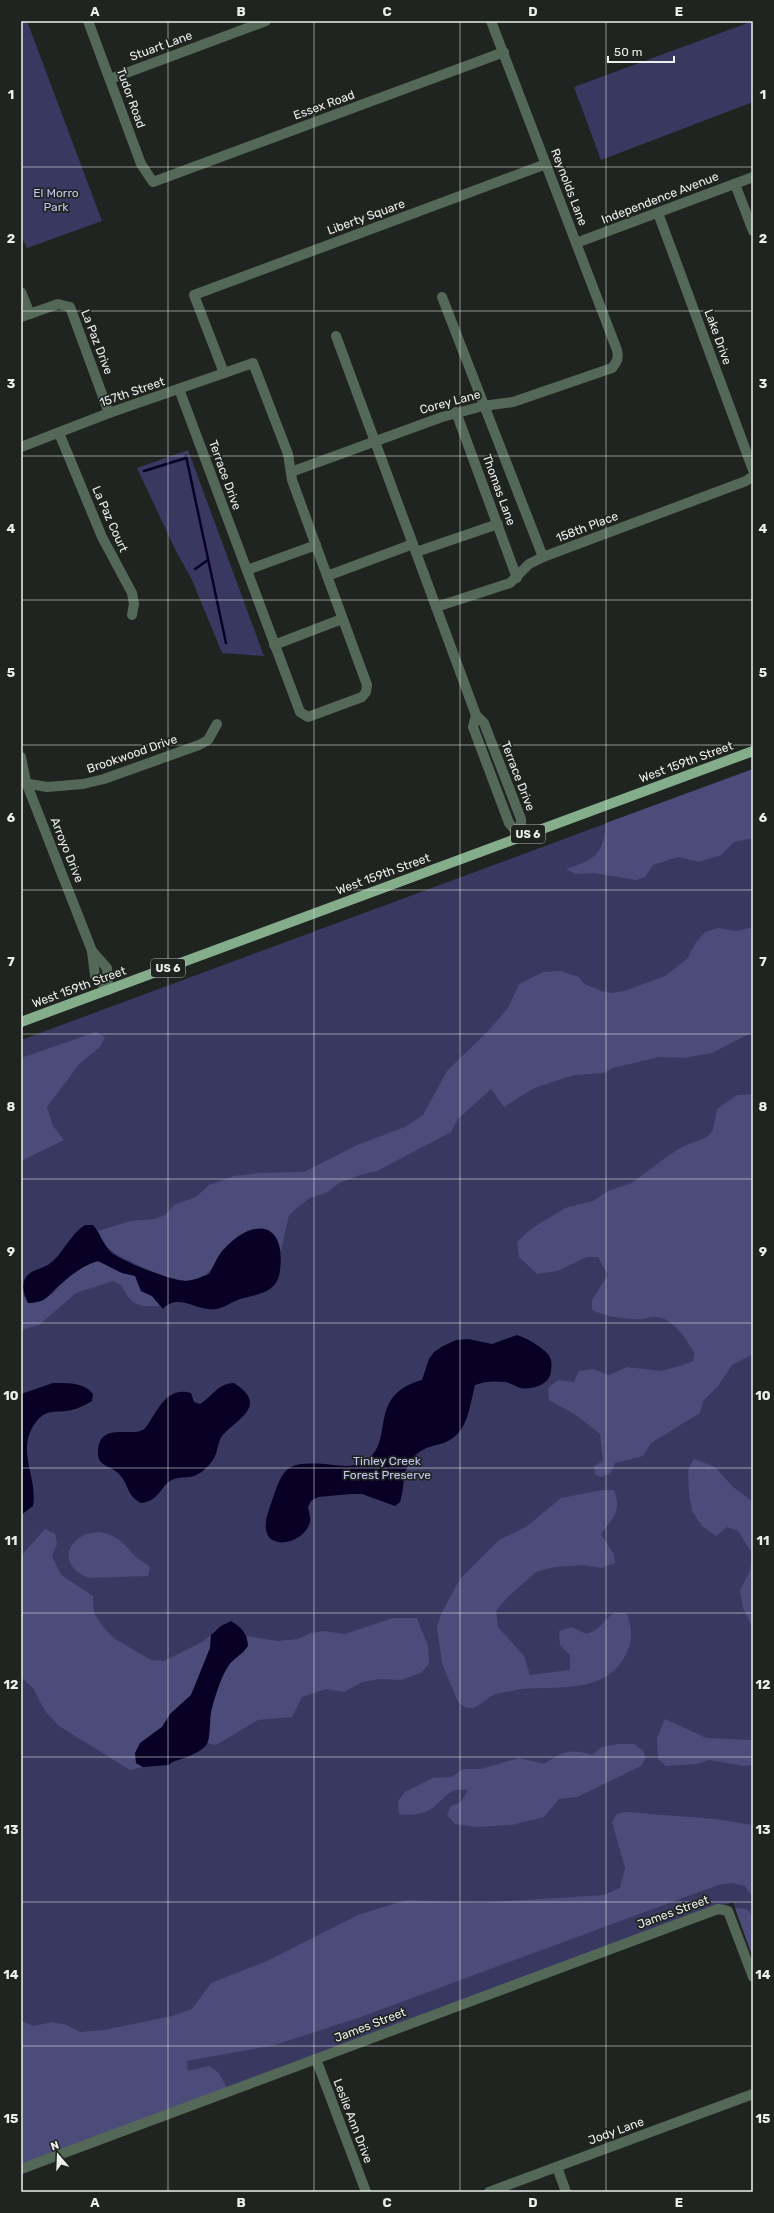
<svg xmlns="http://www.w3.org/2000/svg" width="774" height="2213" viewBox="0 0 774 2213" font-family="Rubik,sans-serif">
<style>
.green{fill:#393860}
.forest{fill:#4c4c7a}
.water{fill:#080125}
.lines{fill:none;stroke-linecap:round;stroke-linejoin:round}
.stream{stroke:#080125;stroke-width:2.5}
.minor{stroke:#546858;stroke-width:10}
.major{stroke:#84ad8c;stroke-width:10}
.grid{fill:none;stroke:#ecefec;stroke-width:1;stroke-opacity:0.55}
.labels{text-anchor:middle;stroke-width:3.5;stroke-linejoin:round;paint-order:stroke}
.shield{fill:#202421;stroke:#afb2af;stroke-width:1}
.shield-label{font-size:11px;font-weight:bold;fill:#ecefec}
.street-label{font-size:12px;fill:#ecefec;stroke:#202421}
.park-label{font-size:12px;fill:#c3c5f2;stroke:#202421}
.neatline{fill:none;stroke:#ecefec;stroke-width:1.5}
.grid-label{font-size:13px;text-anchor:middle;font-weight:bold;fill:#ecefec}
</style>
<rect width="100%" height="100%" fill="#202421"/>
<!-- green -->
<g class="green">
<polygon points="21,21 27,21 102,221 27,248 21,236"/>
<polygon points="753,21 753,102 601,160 574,87"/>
<polygon points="188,450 264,656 222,653 192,580 176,551 137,468"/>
<polygon points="753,769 753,1958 733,1902 21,2164 21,1040"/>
</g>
<!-- forest -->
<g class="forest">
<path d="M753 769V838L734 842 721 855 699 862 678 857 653 865 645 877 636 880 594 873 575 874 566 869C595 860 604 854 606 823Z"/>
<path d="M753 927V1032L712 1053 684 1058 659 1057 613 1068 604 1073 574 1075 534 1088 504 1107 491 1089 458 1119 451 1132 377 1171 360 1175 339 1183 328 1192 310 1198 298 1207 289 1215 281 1251 274 1236 268 1230C262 1230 253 1229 247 1231 231 1238 224 1250 216 1263 196 1294 162 1276 136 1264 119 1256 104 1250 98 1231L131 1221 155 1219 165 1215 174 1205 196 1197 209 1185 234 1176 260 1173 304 1172 357 1145 405 1127 423 1115 447 1071 489 1030 508 1008 519 984 543 972 560 971 579 977 584 984 602 991 612 993 624 991 665 976 687 959 696 942 705 932 718 928 736 931Z"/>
<polygon points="96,1032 105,1037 100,1047 80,1063 47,1107 53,1126 64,1140 21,1161 21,1058"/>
<path d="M753 1094V1354L732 1365 718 1386 703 1401 700 1413 651 1443 643 1456 615 1463 610 1474 600 1477 595 1474 594 1466 603 1461 600 1434 576 1415 549 1400 548 1388 558 1380 574 1382 579 1371 593 1369 609 1375 627 1367 661 1371 683 1365 693 1361 694 1352C687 1340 672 1317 656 1317 652 1316 648 1318 644 1319 626 1320 608 1317 592 1310V1300L608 1275 598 1257H587L557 1271 537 1274 519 1257 517 1242 531 1229 565 1208 593 1201 608 1191 632 1183 661 1161 680 1148 707 1137 713 1130 717 1109 737 1095Z"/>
<path d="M98 1261 122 1273 135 1276 141 1291 152 1296 160 1306H143L134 1303 127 1296 122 1286 113 1281 76 1293 39 1325 21 1330V1292L23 1288 24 1297 53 1294C64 1279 81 1266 98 1261Z"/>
<polygon points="694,1459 715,1467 733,1487 753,1502 753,1629 743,1608 740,1590 750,1571 752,1553 738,1531 727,1527 716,1536 702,1526 692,1511 689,1491 688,1470"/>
<path d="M603 1490H614C622 1513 613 1517 601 1534L614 1555 615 1563 601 1568 583 1565 554 1567 536 1572 508 1597 496 1611 498 1627 524 1656 530 1675 570 1670V1655L560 1645 559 1631 572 1627 586 1634C590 1632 595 1631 598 1628 609 1620 608 1609 627 1614 632 1629 633 1638 627 1652 609 1694 559 1686 521 1689 514 1690 507 1692 500 1693 483 1695 477 1719 458 1702L442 1663 437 1627 442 1612 460 1579 499 1540 526 1527 561 1498Z"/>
<polygon points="45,1529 55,1534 57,1544 52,1556 61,1575 93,1596 94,1613 104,1628 115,1639 151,1660 164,1661 202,1642 211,1635 210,1648 191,1695 170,1714 162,1727 151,1734 136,1763 143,1767 130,1770 59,1726 45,1711 33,1688 21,1677 21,1556"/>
<path d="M99 1532C119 1536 122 1542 135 1556 139 1560 146 1563 150 1567L148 1576 90 1578C66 1571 60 1547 84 1535 88 1533 95 1533 99 1532Z"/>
<path d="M393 1618H417L428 1646 429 1664 421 1673 401 1680 380 1679 362 1682 344 1692 326 1689 302 1697 292 1717 258 1720 216 1745 207 1743C209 1735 207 1726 209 1718 212 1703 220 1679 229 1665 237 1652 249 1657 247 1636L278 1641 298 1639 311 1633 323 1631 345 1634Z"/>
<polygon points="665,1719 706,1738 753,1740 753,1765 745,1766 709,1760 697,1764 666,1766 658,1759 657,1738"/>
<path d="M618 1744H634L643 1751 646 1758 641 1766 577 1797 559 1799 544 1817 512 1825 476 1827 455 1824 447 1815 451 1806 461 1802 468 1790C449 1787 447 1796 434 1807 427 1814 408 1816 399 1814L398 1801 405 1792 433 1778 452 1777 463 1769H481L519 1758 544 1764C562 1752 570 1748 592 1755L602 1747Z"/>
<polygon points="625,1812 715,1819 753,1825 753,1898 745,1886 733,1883 718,1885 358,2018 275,2045 187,2061 188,2071 209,2066 219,2073 227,2088 21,2164 21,2021 34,2026 52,2022 67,2025 80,2032 104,2030 172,2016 192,2009 211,1983 267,1961 358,1915 406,1900 478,1903 604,1895 620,1888 625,1868 612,1822 617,1814"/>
<polygon points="735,1908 746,1909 753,1915 753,1958"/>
</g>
<!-- water -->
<g class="water">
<path d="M85 1225H93C101 1234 103 1245 112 1253 124 1262 170 1280 185 1281 193 1281 201 1277 209 1274 214 1266 218 1254 225 1248 255 1217 286 1222 280 1270 278 1293 258 1294 240 1299 229 1303 221 1311 208 1309 193 1308 177 1294 163 1309L152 1296 141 1291 135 1276 122 1273 98 1261C84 1265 72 1274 61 1284 48 1294 48 1303 28 1303 24 1296 21 1285 26 1277 31 1270 41 1269 48 1265 63 1255 69 1235 85 1225Z"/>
<path d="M517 1335C528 1339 537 1344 546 1352 552 1358 552 1363 551 1371 550 1385 532 1390 520 1388 515 1386 511 1383 505 1382 495 1381 485 1381 475 1385 469 1408 468 1436 441 1444 431 1446 420 1449 414 1457 400 1473 406 1485 400 1502L395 1506 362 1494H351L318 1497 311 1501 308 1507C309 1513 312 1520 309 1525 304 1538 283 1548 271 1539 264 1533 265 1522 268 1513 284 1467 281 1460 334 1465 342 1466 352 1467 361 1463 399 1446 363 1396 422 1380L429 1359 434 1352 443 1346 456 1340 468 1339 492 1344Z"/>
<path d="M53 1383C67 1383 84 1382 93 1394L92 1401C84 1406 75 1410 66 1411 59 1412 51 1411 45 1414 39 1417 35 1423 32 1428 18 1454 38 1479 33 1506L21 1515V1394Z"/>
<path d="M234 1383C270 1406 236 1419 222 1436 218 1442 218 1450 215 1456 212 1463 204 1471 198 1474 191 1479 182 1476 174 1479 160 1484 161 1501 141 1503 126 1495 129 1484 119 1474 111 1465 97 1467 98 1452 98 1447 99 1441 103 1437 114 1426 138 1438 146 1427 158 1411 166 1386 191 1393L194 1402 200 1404C213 1396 217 1384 234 1383Z"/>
<path d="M231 1621C242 1628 247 1633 248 1646 243 1654 233 1659 229 1665 221 1676 216 1694 212 1708 209 1718 211 1737 207 1744 200 1754 183 1758 172 1762L169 1765 143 1767 136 1763 135 1753 140 1743 162 1727 170 1714 191 1695 210 1648 211 1635 221 1626Z"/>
</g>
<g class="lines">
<!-- stream -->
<g class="stream">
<polyline points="186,456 226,643"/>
<polyline points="144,471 186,458"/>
<polyline points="195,569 208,560"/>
</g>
<!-- minor -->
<g class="minor">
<polyline points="88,21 141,164 153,182 504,52"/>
<polyline points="110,79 266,21"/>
<polyline points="735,184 753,231"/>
<polyline points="658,213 753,470"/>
<polyline points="576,243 753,177"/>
<polyline points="21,292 30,314"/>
<polyline points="442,297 543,557"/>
<polyline points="21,317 58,304 70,307 109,413"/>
<polyline points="336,336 476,715 484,723 521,819 521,837"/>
<polyline points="224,373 194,295 546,164"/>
<polyline points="456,412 517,578"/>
<polyline points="59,433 102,537 132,593 134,604 132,615"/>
<polyline points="21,447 109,413 253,363 288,454 292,480 367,685 366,692 362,697 308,717 300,712 179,389"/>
<path d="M291 472 442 417 483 406 513 402 612 368C617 362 619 358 617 350L491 21"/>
<polyline points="416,552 498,524"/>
<polyline points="247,570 316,545"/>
<polyline points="327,576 413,544"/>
<polyline points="436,607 510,583 529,564 543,557 746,481 753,476"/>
<polyline points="274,645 342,619"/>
<polyline points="476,715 473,727 509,823 521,837"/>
<polyline points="21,757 26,782 92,951 95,976 108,990"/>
<polyline points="23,783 47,787 83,784 104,779 199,745 208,740 217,724"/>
<polyline points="92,951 107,968 108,990"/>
<polyline points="316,2059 366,2192"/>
<polyline points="557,2167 566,2192"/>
<polyline points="21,2169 718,1909 728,1911 753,1977"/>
<polyline points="489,2192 753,2094"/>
</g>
<!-- major -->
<polyline class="major" points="21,1022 753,751"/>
</g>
<!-- grid -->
<path class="grid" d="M168 21V2192M314 21V2192M460 21V2192M606 21V2192M21 167H753M21 311H753M21 456H753M21 600H753M21 745H753M21 890H753M21 1034H753M21 1179H753M21 1323H753M21 1468H753M21 1613H753M21 1757H753M21 1902H753M21 2046H753"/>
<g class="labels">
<!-- shield labels -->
<g class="shield">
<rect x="511" y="825" width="34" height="18" rx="3"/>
<rect x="151" y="959" width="34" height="18" rx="3"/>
</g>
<g class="shield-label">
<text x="528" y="838">US 6</text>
<text x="168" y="972">US 6</text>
</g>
<!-- street labels -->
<g class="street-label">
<text transform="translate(161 46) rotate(-20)" y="4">Stuart Lane</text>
<text transform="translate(131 98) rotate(70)" y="4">Tudor Road</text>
<text transform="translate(324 105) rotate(-20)" y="4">Essex Road</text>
<text transform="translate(569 187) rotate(69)" y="4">Reynolds Lane</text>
<text transform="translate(660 198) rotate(-21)" y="4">Independence Avenue</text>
<text transform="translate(366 217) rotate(-20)" y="4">Liberty Square</text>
<text transform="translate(718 337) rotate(70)" y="4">Lake Drive</text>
<text transform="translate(97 342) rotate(69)" y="4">La Paz Drive</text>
<text transform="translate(132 392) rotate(-19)" y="4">157th Street</text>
<text transform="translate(450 402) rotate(-15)" y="4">Corey Lane</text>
<text transform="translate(225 475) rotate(70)" y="4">Terrace Drive</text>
<text transform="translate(499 490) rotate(70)" y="4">Thomas Lane</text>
<text transform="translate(110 519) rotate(66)" y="4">La Paz Court</text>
<text transform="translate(587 527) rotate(-21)" y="4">158th Place</text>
<text transform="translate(132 754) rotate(-19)" y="4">Brookwood Drive</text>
<text transform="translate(686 762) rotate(-20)" y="4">West 159th Street</text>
<text transform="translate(518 776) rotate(69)" y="4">Terrace Drive</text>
<text transform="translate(67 850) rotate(68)" y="4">Arroyo Drive</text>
<text transform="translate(383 874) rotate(-20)" y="4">West 159th Street</text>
<text transform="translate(79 987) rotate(-20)" y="4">West 159th Street</text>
<text transform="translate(673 1912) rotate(-20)" y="4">James Street</text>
<text transform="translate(370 2025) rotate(-21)" y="4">James Street</text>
<text transform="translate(353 2121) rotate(69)" y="4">Leslie Ann Drive</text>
<text transform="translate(616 2131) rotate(-20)" y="4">Jody Lane</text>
</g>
<!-- park labels -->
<g class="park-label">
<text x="56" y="197">El Morro<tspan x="56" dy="14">Park</tspan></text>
<text x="387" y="1465">Tinley Creek<tspan x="387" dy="14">Forest Preserve</tspan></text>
</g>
</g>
<!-- border -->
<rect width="774" height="2213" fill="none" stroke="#202421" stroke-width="44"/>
<!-- north arrow -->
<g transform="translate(58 2155) rotate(341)" stroke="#202421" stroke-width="3" paint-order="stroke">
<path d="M0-3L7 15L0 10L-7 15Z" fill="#ecefec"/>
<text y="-6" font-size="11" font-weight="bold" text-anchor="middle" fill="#ecefec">N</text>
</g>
<!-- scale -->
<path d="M608 56v6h66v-6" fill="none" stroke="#ecefec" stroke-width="2"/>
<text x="614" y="56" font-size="12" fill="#ecefec" stroke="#202421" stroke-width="3" paint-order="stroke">50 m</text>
<rect x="22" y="22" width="730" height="2169" class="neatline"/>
<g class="grid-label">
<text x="95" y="16">A</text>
<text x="241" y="16">B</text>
<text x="387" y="16">C</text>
<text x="533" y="16">D</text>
<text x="679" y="16">E</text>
<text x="11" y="99">1</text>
<text x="763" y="99">1</text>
<text x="11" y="243">2</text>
<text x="763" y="243">2</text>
<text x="11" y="388">3</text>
<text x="763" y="388">3</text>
<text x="11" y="533">4</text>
<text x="763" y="533">4</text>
<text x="11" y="677">5</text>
<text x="763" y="677">5</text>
<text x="11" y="822">6</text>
<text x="763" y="822">6</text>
<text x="11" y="966">7</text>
<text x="763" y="966">7</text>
<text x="11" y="1111">8</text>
<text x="763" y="1111">8</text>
<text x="11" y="1256">9</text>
<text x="763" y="1256">9</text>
<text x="11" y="1400">10</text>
<text x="763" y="1400">10</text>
<text x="11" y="1545">11</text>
<text x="763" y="1545">11</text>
<text x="11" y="1689">12</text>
<text x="763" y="1689">12</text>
<text x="11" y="1834">13</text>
<text x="763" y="1834">13</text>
<text x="11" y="1979">14</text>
<text x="763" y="1979">14</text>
<text x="11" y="2123">15</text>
<text x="763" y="2123">15</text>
<text x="95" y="2207">A</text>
<text x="241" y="2207">B</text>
<text x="387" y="2207">C</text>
<text x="533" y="2207">D</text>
<text x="679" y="2207">E</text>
</g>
</svg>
